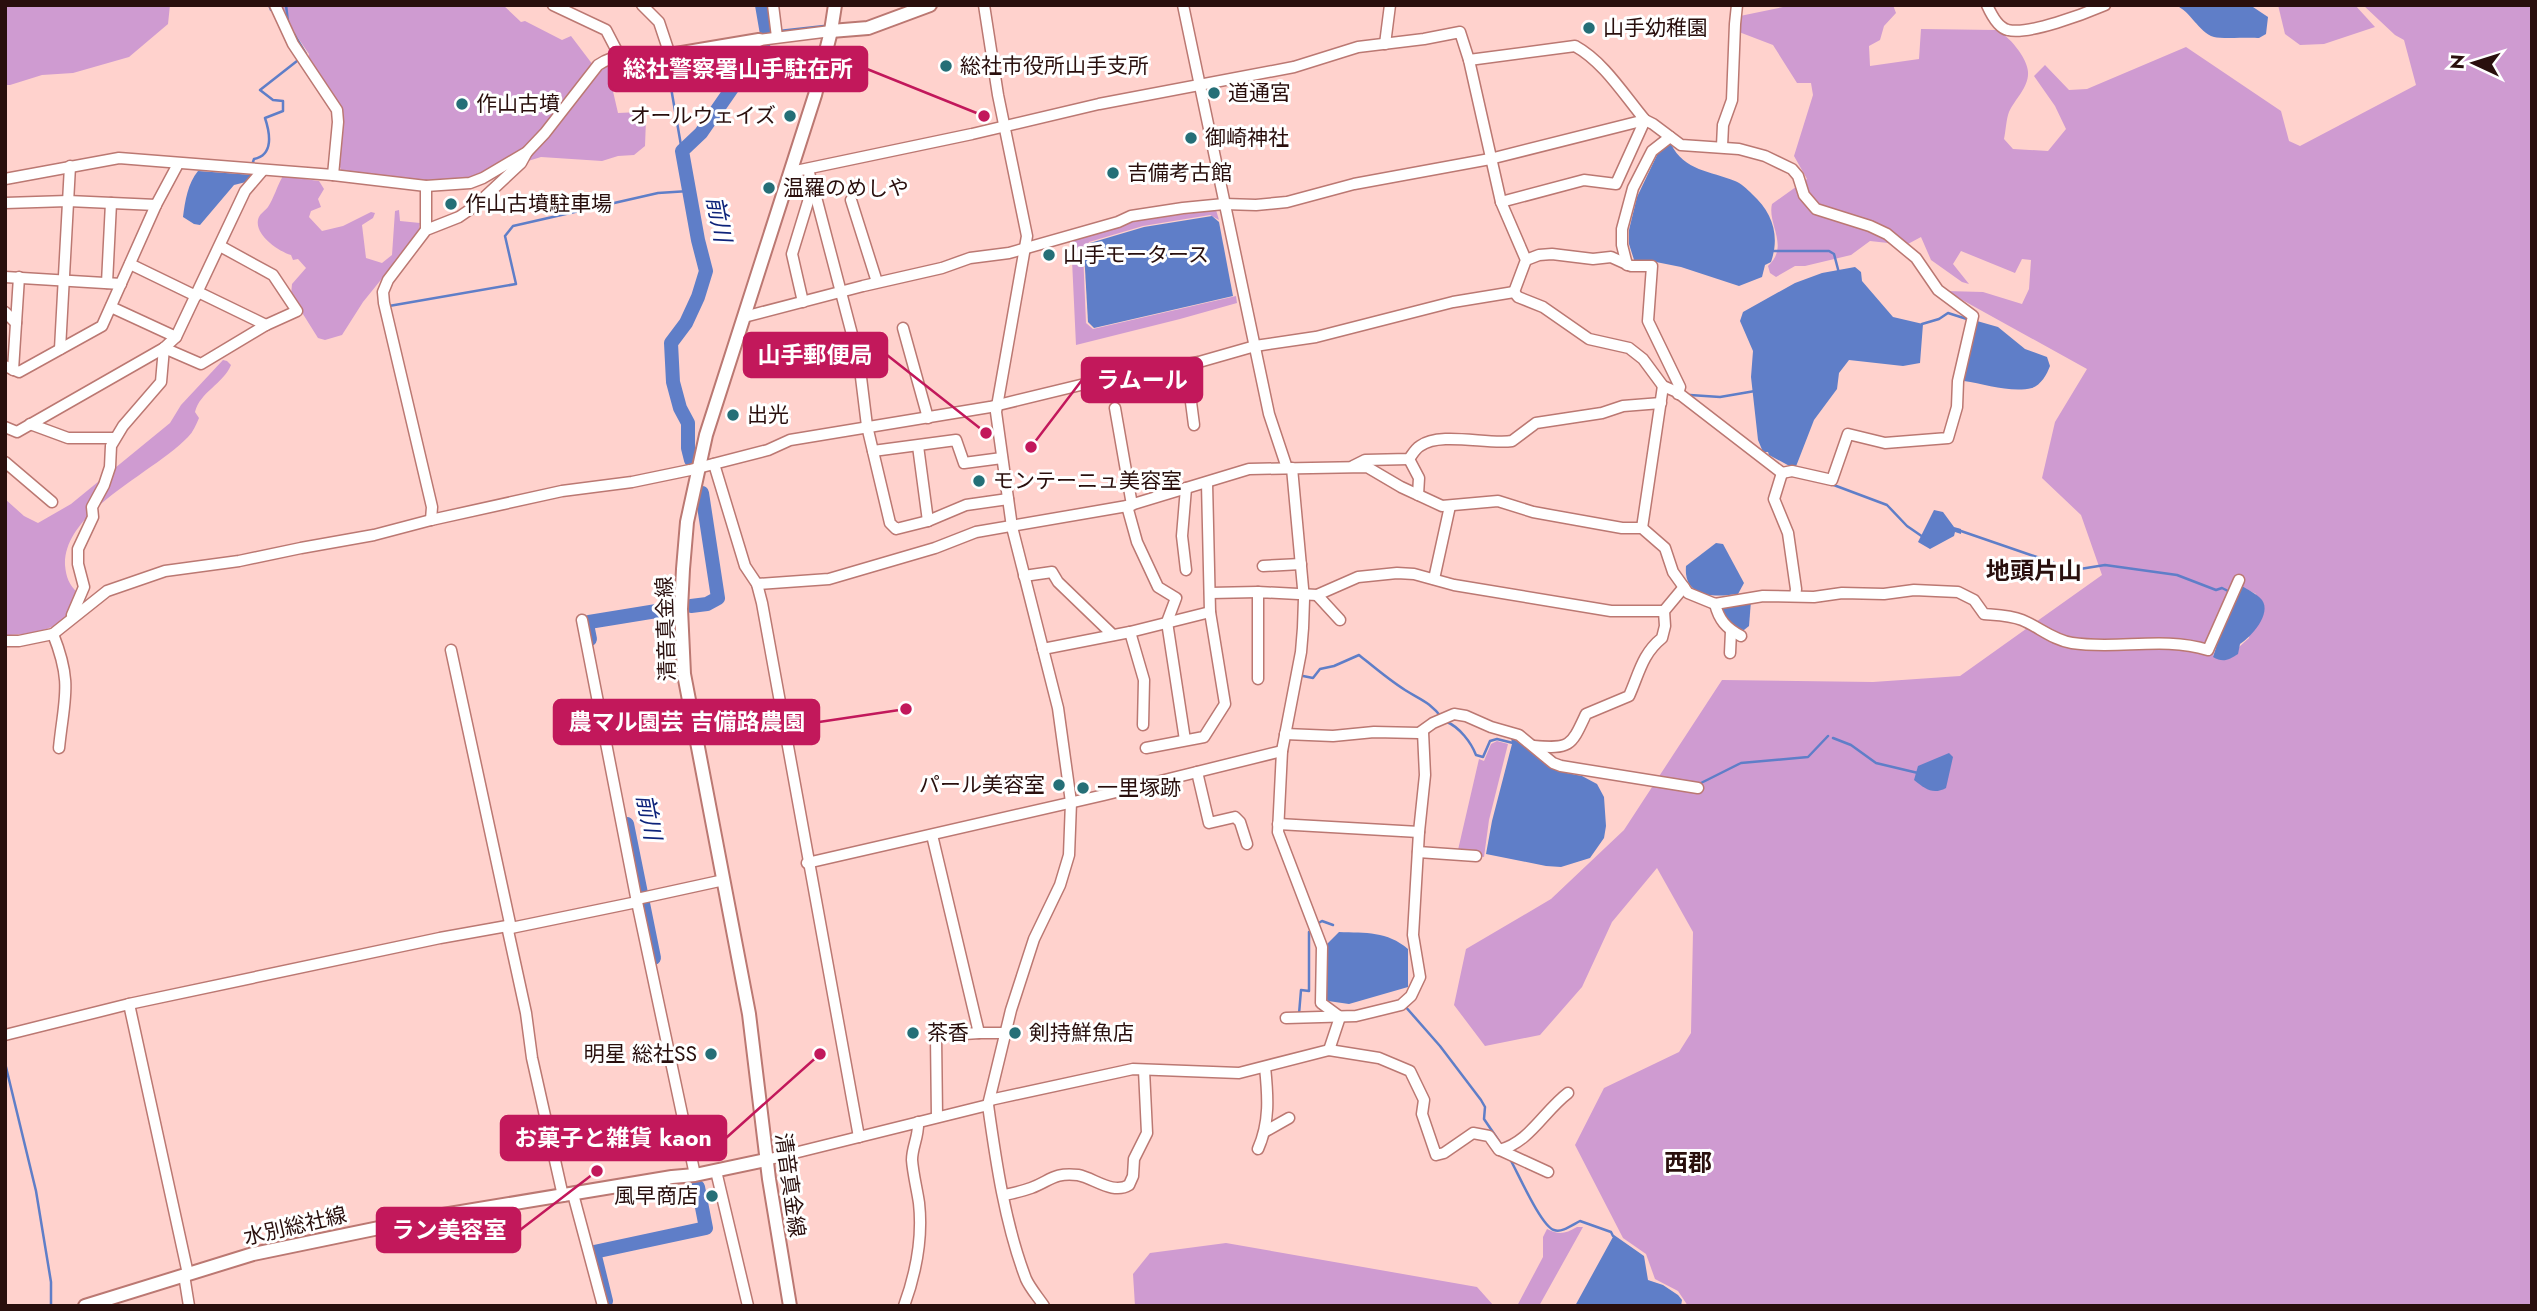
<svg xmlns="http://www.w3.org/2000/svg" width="2537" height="1311" viewBox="0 0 2537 1311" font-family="Jost,'Noto Sans JP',sans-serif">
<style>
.green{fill:#cf9bd1;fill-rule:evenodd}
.water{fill:#5f7ec8}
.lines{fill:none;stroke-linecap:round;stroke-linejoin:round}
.stream{stroke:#5f7ec8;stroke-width:2.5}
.river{stroke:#5f7ec8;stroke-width:14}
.minor-casing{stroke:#bb7872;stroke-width:13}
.major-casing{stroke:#bb7872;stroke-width:16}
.minor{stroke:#fff;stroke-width:10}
.major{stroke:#fff;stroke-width:12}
.poi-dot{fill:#256f77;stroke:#fff;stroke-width:2.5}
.labels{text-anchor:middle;stroke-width:6;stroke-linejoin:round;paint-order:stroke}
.poi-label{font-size:21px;fill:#290f0d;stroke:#fff;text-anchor:start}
.street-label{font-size:21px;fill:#290f0d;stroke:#fff}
.water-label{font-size:23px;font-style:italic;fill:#0d237a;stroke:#fff}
.quarter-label{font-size:24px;font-weight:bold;fill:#290f0d;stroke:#fff}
.leader{fill:none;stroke:#c2185b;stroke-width:2.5}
.callout-dot{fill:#c2185b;stroke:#fff;stroke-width:2.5}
.callout{fill:#c2185b;stroke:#c2185b;stroke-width:2.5}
.callout-label{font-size:23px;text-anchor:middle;font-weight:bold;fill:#fff}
</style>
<rect width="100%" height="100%" fill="#ffd2cd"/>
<!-- green -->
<g class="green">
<polygon points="5,5 170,5 168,24 129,57 73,73 42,75 10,85 5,85"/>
<path d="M280 5H503L521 22 525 21 562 40 571 36 593 65 529 146 482 176 451 183H427L343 174C333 158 344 133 341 114 338 94 319 75 308 58L309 54 296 35Z"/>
<path d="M1793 5H1893L1896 13 1884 26 1880 40 1869 46 1870 66 1919 59 1921 29 1996 30C2008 34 2028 59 2028 72 2029 87 2015 99 2009 112 2006 120 2006 130 2004 139L2013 149 2048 151 2066 129 2055 106 2034 76 2045 65 2069 90 2087 89 2186 47 2281 111 2289 141 2300 146 2416 85 2404 40 2395 35 2363 5H2532V1306H1688L1678 1291 1655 1279 1646 1254 1623 1238 1575 1145 1604 1088 1679 1052 1691 1033 1693 932 1657 868 1612 922 1582 987 1540 1035 1485 1046 1454 1005 1466 949 1551 899 1624 830 1722 680 1873 682 1960 676 2102 575 2081 515 2042 478 2055 422 2087 369 1946 291 1983 292 2022 304 2029 289 2031 260 2022 259 2015 273 1961 251 1953 264 1969 284 1962 282 1931 260 1921 237 1906 245 1870 241 1851 255 1805 266H1795L1776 277 1770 273 1768 266C1790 246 1767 224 1772 204L1807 179 1794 156 1813 95 1811 83H1797L1773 45 1739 32 1740 16ZM2248 590 2256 594 2249 638 2239 647 2213 657 2217 640Z"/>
<polygon points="2278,5 2355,5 2375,27 2324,44 2300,45 2285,34"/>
<polygon points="641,57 640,74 616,82 612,87 618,113 640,112 646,119 645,146 634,155 618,156 602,161 541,157 528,161 539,145 608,63"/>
<path d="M283 176 319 181 324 189 318 199 321 207 311 211 309 217 322 231 343 226 371 212 375 213 373 218 362 225 366 258 382 263 392 255 395 211 399 210 400 221 420 223 418 234 363 302 342 335 325 340 318 338 291 295 292 284 306 268 298 259 293 260 291 255C278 251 255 235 258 220 259 214 264 212 268 207 274 198 277 186 283 176Z"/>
<polygon points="1216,210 1219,220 1210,215 1143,226 1089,242 1083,252 1086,323 1093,329 1236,296 1237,303 1180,319 1076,345 1071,239 1139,220"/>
<path d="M223 360 227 361 231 365C223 384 200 392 195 412L199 418C196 425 193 432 188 437 155 472 63 511 65 565 66 577 69 585 78 593 75 599 73 608 69 614 55 632 25 635 5 635V499L24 516 38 523 71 504 170 423 181 405Z"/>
<polygon points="1497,741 1508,744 1489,820 1484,857 1458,850 1479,759 1484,761 1491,744"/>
<path d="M1577 1227H1583L1539 1306H1517L1543 1257V1237L1547 1229C1559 1235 1565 1234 1577 1227Z"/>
<polygon points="1226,1243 1477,1287 1494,1306 1135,1306 1133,1274 1150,1253"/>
</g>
<!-- water -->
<g class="water">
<path d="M2175 5H2250L2268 17 2266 34 2259 38C2249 37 2222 39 2214 37 2198 32 2191 11 2175 5Z"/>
<path d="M1671 144C1684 171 1711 171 1735 181 1741 183 1747 189 1752 194 1773 213 1780 236 1771 262L1765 265 1762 277 1739 286 1681 267 1656 262 1639 263 1638 261 1635 263 1629 244V230L1637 197 1658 153Z"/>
<path d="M198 171 253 175V176L250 181 234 185 200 225 194 224 183 217C185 201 188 183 198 171Z"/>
<polygon points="1212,216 1219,222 1233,296 1094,328 1088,322 1084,251 1090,243 1144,227"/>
<polygon points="1855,267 1861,272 1862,281 1893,317 1923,324 1920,363 1903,366 1849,360 1839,373 1837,389 1814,420 1795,469 1769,455 1768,452 1763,452 1758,440 1751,377 1753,351 1740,321 1743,312 1795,283 1822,273"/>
<path d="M1977 321 1998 327 2025 349 2047 357 2050 366C2047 374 2041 385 2032 388 2011 393 1985 384 1964 381Z"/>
<polygon points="1934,510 1943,512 1954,527 1961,529 1961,534 1955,532 1954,536 1930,549 1918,542"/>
<path d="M1716 543 1723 544 1744 583 1738 594C1716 597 1683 599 1686 566Z"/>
<path d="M2242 586C2248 590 2257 594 2262 600 2272 614 2251 637 2240 644L2238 654C2229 660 2223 663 2213 657L2224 623Z"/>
<path d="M1751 601 1749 626 1744 630C1731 630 1725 621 1721 609Z"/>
<polygon points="1511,737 1557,771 1582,776 1597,784 1604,797 1606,826 1604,838 1590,858 1561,867 1546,866 1486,854 1492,821 1512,744"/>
<path d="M1949 753 1953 757 1946 788C1933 795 1925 789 1914 780L1918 766Z"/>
<path d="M1339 932C1366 933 1387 931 1408 949V987L1349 1004 1328 1001 1325 996 1326 945Z"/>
<polygon points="1614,1235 1644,1256 1648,1280 1663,1285 1678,1295 1682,1300 1681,1306 1575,1306"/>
</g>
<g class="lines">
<!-- stream -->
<g class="stream">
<polyline points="269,5 271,10"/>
<polyline points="286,5 288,22"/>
<polyline points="779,31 824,26"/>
<polyline points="294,34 306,54"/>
<polyline points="666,59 682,151"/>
<path d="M253 162 254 159C274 155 270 133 265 118L283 111V101L273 100 260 90 297 61"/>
<polyline points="1774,251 1829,251 1834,254 1839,273"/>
<polyline points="389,308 389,306 516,284 505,236 513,226 658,193 689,191"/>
<polyline points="1922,324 1939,319 1948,313 1970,320"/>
<polyline points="1690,395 1720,397 1755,391"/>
<polyline points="1831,484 1887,505 1907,526 1923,537"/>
<polyline points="1958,530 2060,565 2070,564 2080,569 2105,565 2177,575 2216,590 2222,588 2232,593"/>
<path d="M1303 676 1313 678 1320 669 1334 666 1359 655C1374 667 1389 680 1405 690 1421 700 1430 702 1442 718"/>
<path d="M1447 722C1459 727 1471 742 1476 755L1483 757 1490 741 1497 739 1513 743"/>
<polyline points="1833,738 1851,745 1876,763 1918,773"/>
<polyline points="1699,784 1741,763 1808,757 1828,736"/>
<polyline points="1317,924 1322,921 1333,925"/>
<polyline points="1404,1005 1440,1046 1481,1100 1485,1107 1484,1119 1499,1141"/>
<polyline points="1299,1014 1301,990 1309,991 1309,932"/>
<polyline points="5,1063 36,1191 51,1282 51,1306"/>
<path d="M1510 1159C1518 1173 1541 1226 1554 1230 1562 1233 1572 1225 1580 1221L1611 1232 1613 1236"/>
</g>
<!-- river -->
<g class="river">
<polyline points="691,460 688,448 688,423 680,408 673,382 671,343 686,323 698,297 706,271 698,240 682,151 701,133 764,42 767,34 762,5"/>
<polyline points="691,606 707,604 718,598 702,493"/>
<polyline points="590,639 587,624 589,622 675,608"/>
<polyline points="627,824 654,958"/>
<polyline points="606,1301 594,1252 706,1228 698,1187"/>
</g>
<defs>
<g id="minor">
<polyline points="275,5 293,44 337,110 338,122 333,175"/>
<polyline points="553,5 606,30 619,55"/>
<polyline points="773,5 777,37"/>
<polyline points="984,5 998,95 1027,236 996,412 1012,527 1058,708 1071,802 1069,855 1060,885 1034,939 1011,1010 988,1105"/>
<polyline points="1183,5 1269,414 1287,468"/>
<path d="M1987 5C1991 14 1998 28 2008 30 2029 35 2084 14 2105 5"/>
<polyline points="759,40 831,31"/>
<polyline points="1385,44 1390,5"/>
<path d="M1469 60 1575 46C1604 62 1624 95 1645 120L1616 184 1584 180 1501 202"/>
<polyline points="1722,146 1723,125 1732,100 1735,24 1737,5"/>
<polyline points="808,169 812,184 811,192 816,197 859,361 867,426 890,523 896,529 928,521 966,505 1008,499"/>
<polyline points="791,172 972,134 1099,104 1294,67 1358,47 1424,39 1460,32 1469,60 1501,202 1526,260 1514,292"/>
<path d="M5 179 119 158 333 175 426 186 470 183 483 178 527 152 545 133 598 65C620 50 645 54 670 55L659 22 642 5"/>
<polyline points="851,200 877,282"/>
<polyline points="5,203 68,201 156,205"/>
<polyline points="426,230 426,186"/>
<polyline points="1526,260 1539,255 1552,254 1593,259 1611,257 1631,266 1652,266 1648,321 1680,387 1678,394"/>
<polyline points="130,264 196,296"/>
<polyline points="1627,265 1622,245 1622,229 1633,188 1652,151 1670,137"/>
<polyline points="5,277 121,284"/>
<polyline points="107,283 111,203"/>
<polyline points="198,292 266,325"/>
<polyline points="803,302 792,254 811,192"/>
<polyline points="111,307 176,337"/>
<polyline points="5,312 16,323"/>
<polyline points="744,317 863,286 942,268 970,258 1009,253 1118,222 1131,216 1183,208 1224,204 1256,205 1287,202 1354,184 1490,159 1645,120 1653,124 1681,145 1739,149 1765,156 1792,169 1798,176 1804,195 1816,209 1870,226 1887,234 1916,258 1938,290 1973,316 1958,381 1957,407 1948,438 1885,443 1848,434 1832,480 1792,471 1782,473"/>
<polyline points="903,328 928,418"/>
<polyline points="164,348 201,364 266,325 297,311 273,275 220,246"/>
<polyline points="60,349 70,166"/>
<polyline points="1186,364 1194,425"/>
<polyline points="5,366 19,372 102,326 156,205 178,164"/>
<polyline points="13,370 19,277"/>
<polyline points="1115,408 1132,505"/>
<polyline points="30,424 68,438 113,438"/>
<polyline points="5,427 17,432 164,348 176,337 245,191 263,170"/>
<polyline points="918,446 928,521"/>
<polyline points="873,451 956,440 964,463 1002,458"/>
<polyline points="1409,459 1419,478 1418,495"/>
<polyline points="5,462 52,502"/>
<polyline points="714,464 745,566 757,584 762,603 859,1137"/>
<path d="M1353 466 1365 460 1409 459C1412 455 1415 449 1420 446 1440 431 1488 445 1512 441L1536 423 1602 413 1623 406 1661 403"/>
<polyline points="1292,468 1304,599 1303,628 1301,652 1282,751 1278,832 1322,947 1321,1003 1340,1017"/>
<polyline points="1782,473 1774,499 1788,533 1796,589 1795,596"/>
<polyline points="1127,506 1137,542 1158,587 1176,598 1167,622 1185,740"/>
<polyline points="431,520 432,507 384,303 383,292 388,280 426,230 459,217 475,206 521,163 527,152"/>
<polyline points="1642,528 1663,386"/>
<polyline points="1263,566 1301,564"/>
<polyline points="1186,570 1182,536 1186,488"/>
<polyline points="1024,576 1052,572 1058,582 1113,635"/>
<polyline points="1434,579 1450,506"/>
<path d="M757 584 829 579 935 548 976 532 1127 506 1249 469 1367 467 1401 487 1442 506 1498 501 1533 512 1622 528H1642L1665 548 1673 572 1688 593 1715 604 1763 596 1814 597 1842 593 1884 594 1914 590 1958 592 1974 600 1984 614C1997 615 2010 615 2022 620 2039 627 2053 640 2072 643 2117 650 2163 636 2208 650L2239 580"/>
<polyline points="1210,593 1258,592"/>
<polyline points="1317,595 1340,620"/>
<path d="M1715 604C1719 620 1726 628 1741 636"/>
<polyline points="72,615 84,587 78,564 78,549 93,517 92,507 104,485 110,467 111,446 123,426 161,382 164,348"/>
<polyline points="582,620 637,902 695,1175"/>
<polyline points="1130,632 1144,680 1143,725"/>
<path d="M53 634C73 684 64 698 59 748"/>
<polyline points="5,641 19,641 53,634 107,591 165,571 239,561 301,548 374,535 431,520 562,491 632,482 690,470 768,450 790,440 990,407 1097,381 1199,362 1255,346 1316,337 1453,302 1514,292 1518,297 1543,307 1589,339 1629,348 1643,359 1663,386 1677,392 1782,473"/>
<polyline points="1043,649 1130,632 1210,612"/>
<polyline points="451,650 511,928"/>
<polyline points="1730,653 1731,631"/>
<polyline points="1258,679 1258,592 1317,595 1358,577 1397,573 1414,574 1454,585 1611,611 1664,611"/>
<polyline points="1285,734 1333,736 1374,732 1419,733 1433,723 1454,714 1466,716 1491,727 1519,735 1553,763 1561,766 1698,788"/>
<path d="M1534 746C1571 749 1571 746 1586 714L1629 696C1639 674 1642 654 1662 638L1665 626 1664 611 1684 587"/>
<polyline points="1146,748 1204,737 1225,704 1210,612 1207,483"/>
<polyline points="1197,772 1209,823 1235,817 1240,822 1247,844"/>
<polyline points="1278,824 1419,832 1425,775 1423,732"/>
<polyline points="932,835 979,1033 1004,1033"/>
<polyline points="1418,852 1476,856"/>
<polyline points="807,863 1104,795 1282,751"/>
<polyline points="637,899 724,880"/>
<polyline points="507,926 526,1013 532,1058 563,1196"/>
<polyline points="129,1004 188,1274"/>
<polyline points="1286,1018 1356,1016 1401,1005 1411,996 1420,977 1413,935 1419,832"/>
<polyline points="5,1035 129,1004 440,938 507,926 511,928 637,902"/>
<polyline points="1329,1050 1340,1017"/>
<path d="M990 1100 1133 1069 1239 1073 1329 1050 1379 1058 1410 1071 1424 1100 1422 1114 1436 1155 1444 1153 1473 1133 1489 1136 1499 1150C1529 1143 1544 1111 1568 1093"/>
<polyline points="937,1117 936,1036 979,1033"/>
<polyline points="1266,1131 1289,1118"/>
<path d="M1258 1149C1270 1122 1268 1096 1265 1067"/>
<polyline points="1500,1150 1548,1172"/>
<path d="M766 1160 988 1105C996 1162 1005 1224 1026 1279 1030 1288 1038 1297 1044 1306"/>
<polyline points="716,1171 748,1306"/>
<polyline points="573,1194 603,1306"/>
<path d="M1005 1195C1013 1193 1023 1191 1031 1188 1050 1181 1054 1172 1078 1175 1094 1178 1113 1195 1129 1185L1133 1176 1134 1159 1147 1133 1144 1070"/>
<polyline points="184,1275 189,1306"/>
<path d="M904 1306C916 1273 923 1239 919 1203 917 1189 913 1174 912 1160 912 1147 919 1136 918 1122"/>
</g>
<g id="major">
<polyline points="831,31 868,28 930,5"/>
<polyline points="670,55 759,40"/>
<polyline points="85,1306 253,1254 437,1216 672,1177 695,1175 766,1160"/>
<polyline points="790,1306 769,1179 749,1014 684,674 681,609 683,569 687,522 706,435 815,95 831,31 835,5"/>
</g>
</defs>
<!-- minor casing -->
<use href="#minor" class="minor-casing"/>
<!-- major casing -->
<use href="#major" class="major-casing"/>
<!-- minor -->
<use href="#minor" class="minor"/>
<!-- major -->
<use href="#major" class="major"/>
</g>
<!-- markers -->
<g class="poi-dot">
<circle cx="1589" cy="28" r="7"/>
<circle cx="946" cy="66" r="7"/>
<circle cx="1214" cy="93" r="7"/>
<circle cx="462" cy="104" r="7"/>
<circle cx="790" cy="116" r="7"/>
<circle cx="1191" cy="138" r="7"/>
<circle cx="1113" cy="173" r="7"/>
<circle cx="769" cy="188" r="7"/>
<circle cx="451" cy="204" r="7"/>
<circle cx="1049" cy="255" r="7"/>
<circle cx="733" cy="415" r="7"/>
<circle cx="979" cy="481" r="7"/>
<circle cx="1059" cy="785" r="7"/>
<circle cx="1083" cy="788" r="7"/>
<circle cx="913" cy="1033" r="7"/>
<circle cx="1015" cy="1033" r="7"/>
<circle cx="711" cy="1054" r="7"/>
<circle cx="712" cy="1196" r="7"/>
</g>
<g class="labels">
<!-- poi labels -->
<g class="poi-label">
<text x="1603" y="35">山手幼稚園</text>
<text x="960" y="73">総社市役所山手支所</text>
<text x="1228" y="100">道通宮</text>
<text x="476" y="111">作山古墳</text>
<text x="776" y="123" text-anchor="end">オールウェイズ</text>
<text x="1205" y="145">御崎神社</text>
<text x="1127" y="180">吉備考古館</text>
<text x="783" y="195">温羅のめしや</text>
<text x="465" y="211">作山古墳駐車場</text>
<text x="1063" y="262">山手モータース</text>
<text x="747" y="422">出光</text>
<text x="993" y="488">モンテーニュ美容室</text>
<text x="1045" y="792" text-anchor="end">パール美容室</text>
<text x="1097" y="795">一里塚跡</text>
<text x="927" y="1040">茶香</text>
<text x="1029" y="1040">剣持鮮魚店</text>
<text x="697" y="1061" text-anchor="end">明星 総社SS</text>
<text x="698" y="1203" text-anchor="end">風早商店</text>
</g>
<!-- street labels -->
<g class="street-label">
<text transform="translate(666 629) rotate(-92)" y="7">清音真金線</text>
<text transform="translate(790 1185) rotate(82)" y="7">清音真金線</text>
<text transform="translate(295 1226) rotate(-13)" y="7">水別総社線</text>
</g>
<!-- water labels -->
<g class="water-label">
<text transform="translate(719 219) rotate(79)" y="8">前川</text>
<text transform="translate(649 817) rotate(79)" y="8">前川</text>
</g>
<!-- quarter labels -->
<g class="quarter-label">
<text x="2034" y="579">地頭片山</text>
<text x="1688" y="1171">西郡</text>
</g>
</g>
<!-- callouts -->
<path class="leader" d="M984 116L867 69M986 433L887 355M1031 447L1082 380M906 709L819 722M820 1054L726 1138M597 1171L520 1230"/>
<g class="callout-dot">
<circle cx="984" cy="116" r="7"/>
<circle cx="986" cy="433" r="7"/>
<circle cx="1031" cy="447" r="7"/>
<circle cx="906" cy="709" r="7"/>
<circle cx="820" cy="1054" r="7"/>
<circle cx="597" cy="1171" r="7"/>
</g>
<g class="callout">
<rect x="609" y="47" width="258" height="44" rx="7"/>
<rect x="744" y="333" width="143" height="44" rx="7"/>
<rect x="1082" y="358" width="120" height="44" rx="7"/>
<rect x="554" y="700" width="265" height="44" rx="7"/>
<rect x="501" y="1116" width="225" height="44" rx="7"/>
<rect x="377" y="1208" width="143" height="44" rx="7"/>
</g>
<g class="callout-label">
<text x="738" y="77">総社警察署山手駐在所</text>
<text x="815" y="363">山手郵便局</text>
<text x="1142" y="388">ラムール</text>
<text x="687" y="730">農マル園芸 吉備路農園</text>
<text x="613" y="1146">お菓子と雑貨 kaon</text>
<text x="449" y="1238">ラン美容室</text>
</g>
<!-- border -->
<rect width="2537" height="1311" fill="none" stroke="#290f0d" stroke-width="14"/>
<!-- north arrow -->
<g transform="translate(2474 63) rotate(274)" stroke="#ffffff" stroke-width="5" paint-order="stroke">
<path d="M0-5L12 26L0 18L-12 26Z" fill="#290f0d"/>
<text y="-10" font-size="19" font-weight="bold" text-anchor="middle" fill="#290f0d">N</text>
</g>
</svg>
